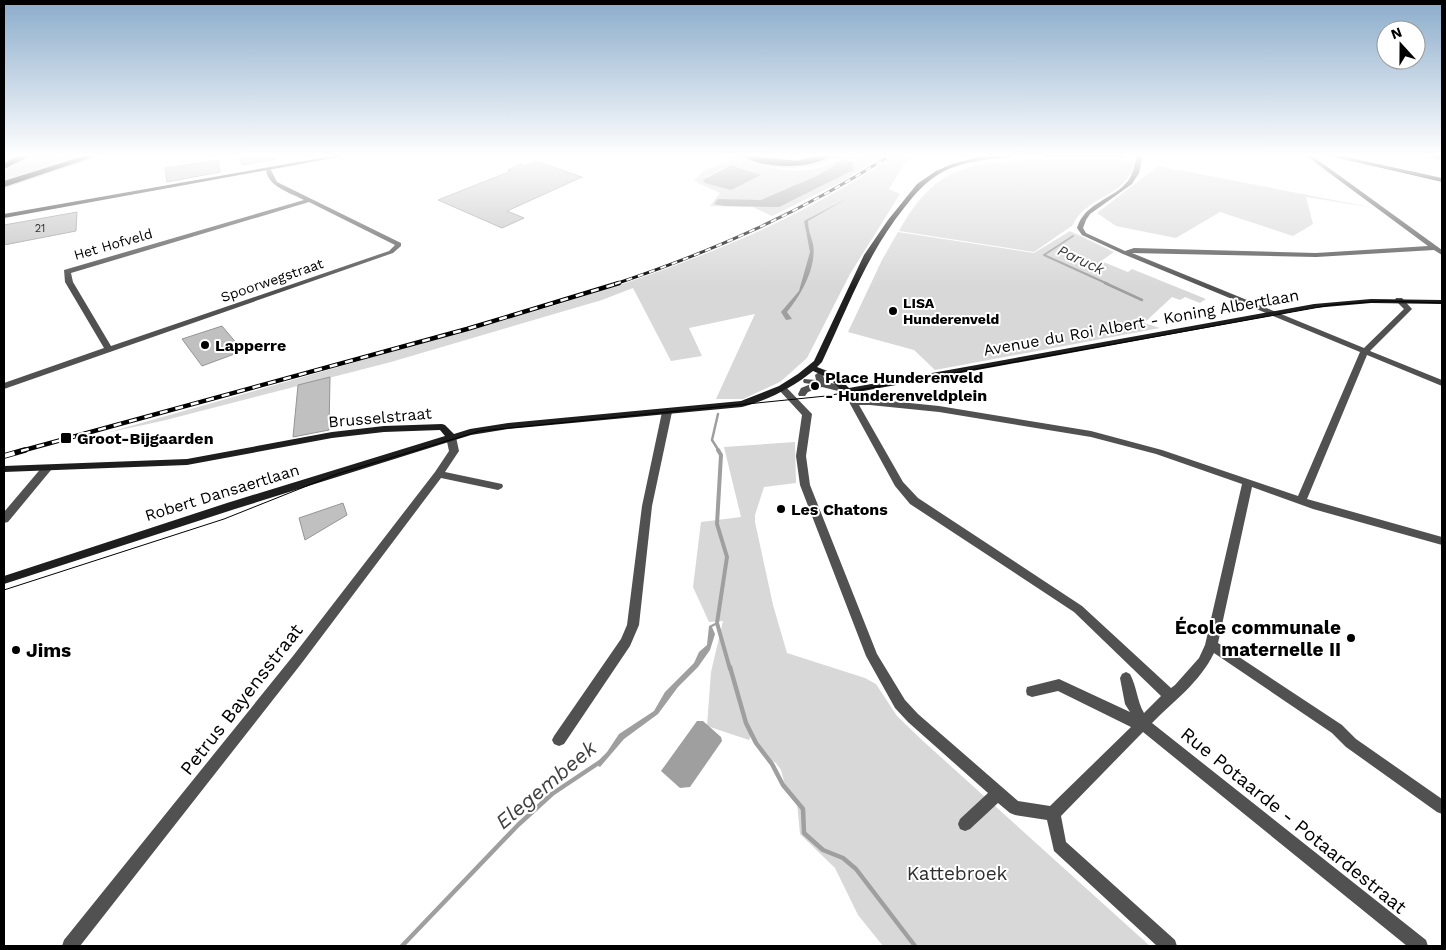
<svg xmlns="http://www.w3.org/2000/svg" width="1446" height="950" viewBox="0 0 1446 950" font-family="'Work Sans',sans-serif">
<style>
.green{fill:#d8d8d8;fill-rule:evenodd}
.water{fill:#9f9f9f}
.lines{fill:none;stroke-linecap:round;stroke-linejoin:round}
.stream-far3{stroke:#9f9f9f;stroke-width:2}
.stream-far2{stroke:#9f9f9f;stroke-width:2.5}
.stream-far1{stroke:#9f9f9f;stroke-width:4}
.stream{stroke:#9f9f9f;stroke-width:4.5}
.building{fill:#c0c0c0;stroke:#959595}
.highway-casing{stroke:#dbdbdb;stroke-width:3}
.street{fill:#515151;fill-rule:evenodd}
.secondary{fill:#1e1e1e;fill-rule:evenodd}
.highway{fill:#000;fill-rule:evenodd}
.tram{stroke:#000;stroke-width:1}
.rail-far2-casing{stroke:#000;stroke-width:3}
.rail-far1-casing{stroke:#000;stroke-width:4.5}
.rail-casing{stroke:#000;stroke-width:5.5}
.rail-far2{stroke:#fff;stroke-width:2;stroke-dasharray:6;stroke-linecap:butt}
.rail-far1{stroke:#fff;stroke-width:2.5;stroke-dasharray:8;stroke-linecap:butt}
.rail{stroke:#fff;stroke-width:4;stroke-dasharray:11;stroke-linecap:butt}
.poi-dot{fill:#000;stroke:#fff;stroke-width:2}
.labels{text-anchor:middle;stroke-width:4;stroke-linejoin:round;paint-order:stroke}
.far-number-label{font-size:11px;fill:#303030}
.far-street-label{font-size:14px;fill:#000;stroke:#fff}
.far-poi-label{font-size:14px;font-weight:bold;fill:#000;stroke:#fff;text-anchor:start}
.far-water-label{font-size:15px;font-style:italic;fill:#404040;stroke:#fff}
.street-label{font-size:16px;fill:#000;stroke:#fff}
.poi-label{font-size:16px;font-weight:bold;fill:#000;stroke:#fff;text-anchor:start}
.near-poi-label{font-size:19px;font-weight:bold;fill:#000;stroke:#fff;text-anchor:end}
.near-street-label{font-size:19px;fill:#000;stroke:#fff}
.near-park-label{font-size:19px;fill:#2f2f2f;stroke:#fff}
.near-water-label{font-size:21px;font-style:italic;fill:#404040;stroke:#fff}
</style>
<rect width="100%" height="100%" fill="#fff"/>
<!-- green -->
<g class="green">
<polygon points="36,155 72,155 4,182 4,171"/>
<path d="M718 155H738L763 163 798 166 817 164 836 155H861L855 159 839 158 816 166 791 168 763 167 796 171 820 168 839 159 854 161 864 155H880L845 180 772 216 753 207 710 206 720 193 694 181 704 170 732 160 761 166ZM734 165 761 175 705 178 726 167Z"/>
<path d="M895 155H914L903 166 889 189 900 194 850 274 807 358 780 382 743 399H716L755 314 689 328 702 356 671 361 633 288 602 300 391 362 162 421 106 433C212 403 318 373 422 343 585 298 754 252 895 155Z"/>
<path d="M1036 159H1119L1135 162C1126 198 1085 196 1073 225L1034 252 899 231C936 166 966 164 1036 159Z"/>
<polygon points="1158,166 1375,208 1306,197 1313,224 1293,236 1220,212 1176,238 1116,226 1097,213"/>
<polygon points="1070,231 1114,252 1101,261 1128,272 1132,269 1206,299 1200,303 1185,297 1180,300 1172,297 1144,323 1160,328 935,370 914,350 848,332 882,260 898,232 1034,253"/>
<polygon points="795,442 796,483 764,487 755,515 755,522 773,605 787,653 865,678 876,684 897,716 923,741 1150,946 883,946 858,915 835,868 800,834 797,802 800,805 785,785 781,770 776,763 765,757 751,736 749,740 707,726 711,672 723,621 709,622 693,587 701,522 741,517 724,447"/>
</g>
<!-- water -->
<g class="water">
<polygon points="843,160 854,162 853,170 779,207 725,206 714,204 718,199 761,200 819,175"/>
<polygon points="731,165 761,175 731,190 705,183 703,180"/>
<path d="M848 198 808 221C808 229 811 236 813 244 817 267 801 295 787 312L792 319 786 320 781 312 799 291 810 252 804 221Z"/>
<polygon points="717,622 718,624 712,627 715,634 710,650 698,667 678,687 658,714 624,739 600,767 595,764 607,752 619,734 654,711 665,692 694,663 699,652 707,645 709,626"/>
<polygon points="697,721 703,721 721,737 722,741 690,787 680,788 661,771"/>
</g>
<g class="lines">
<!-- stream-far3 -->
<polyline class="stream-far3" points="1073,236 1044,255 1108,284"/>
<!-- stream-far2 -->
<g class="stream-far2">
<polyline points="1105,283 1142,300"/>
<polyline points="718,414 712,440 719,451"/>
</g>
<!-- stream-far1 -->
<polyline class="stream-far1" points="718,450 721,455 717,524 727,557 717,623 730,669"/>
<!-- stream -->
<g class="stream">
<polyline points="730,667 746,723 756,743 772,764 783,785 803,809 804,833 823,850 843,858 856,869 915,946"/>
<polyline points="402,946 518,825 552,794 600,762"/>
</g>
</g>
<!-- building -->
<g class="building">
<polygon points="239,155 275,155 275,159 242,165"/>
<polygon points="218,160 220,172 167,182 165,168"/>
<polygon points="536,161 582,177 507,211 524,218 502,228 438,200 511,171 508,170 521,164 524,166"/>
<polygon points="77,212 76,231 4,245 4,225"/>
<polygon points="222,326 238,345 242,343 248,349 202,366 182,339"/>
<polygon points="330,377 329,430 293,437 298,385"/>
<polygon points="343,503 347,515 305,540 299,518"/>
</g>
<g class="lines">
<defs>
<g id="highway">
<polygon points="21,155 32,155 4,169 4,163"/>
<polygon points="87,155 99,155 4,187 4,181"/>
<path d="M742 155 797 161 820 155H831C815 170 757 169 742 155Z"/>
</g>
</defs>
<!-- highway casing -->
<use href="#highway" class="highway-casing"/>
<!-- street -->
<g class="street">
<path d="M1138 155 1143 156 1139 173 1132 184 1090 214 1086 220 1083 228 1086 233 1125 251 1134 248 1316 253 1428 246 1305 155H1311L1442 250V255L1434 250 1316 257 1132 253 1364 348 1404 309 1395 300 1396 298H1402L1412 309 1370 351 1442 380V386L1367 355 1307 499 1442 537V545L1313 509 1252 487 1218 643 1342 725 1356 739 1442 799V814L1437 812 1346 747 1332 733 1214 653C1200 682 1174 701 1152 723L1426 940 1428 946H1407L1143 732 1061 816 1066 842 1175 940 1177 946H1157L1054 851 1047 820 1015 815 1010 813 998 803 970 829 965 831 960 829 958 824 960 819 988 793 908 722 895 708 866 656 800 485 796 456 802 415 779 390 778 388 782 385 785 386 812 414 806 456 810 485 877 654 905 700 918 714 1018 801 1050 806 1131 727 1058 691 1032 697 1027 695 1026 691 1027 687 1059 679 1130 712 1125 704 1120 678 1122 674 1126 672 1130 674C1137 687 1137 701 1144 713L1161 696 1074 612 910 504 895 486 843 391 844 389H850L856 400 870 399 939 406 1091 431 1162 450 1298 496 1360 352 1123 254 1082 235 1077 228C1085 202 1113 200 1128 181 1134 173 1134 164 1138 155ZM859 405H870L939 412 1091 437 1156 454 1242 484 1205 645 1199 658 1175 685 1171 688 1082 606 918 498 903 482Z"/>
<polygon points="1425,155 1442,155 1442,160 1426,156"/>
<path d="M266 168H270L277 182 401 243V246L393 253 4 389V383L104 348 65 282 64 270 304 200C289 192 266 186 266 168ZM309 202 395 245 389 251 111 346 73 282 71 273Z"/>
<polygon points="819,372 823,375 825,382 842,385 843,387 838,391 822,387 808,392 805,396 799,396 798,394 801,388 811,384 804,383 803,381 804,379 816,380 815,375"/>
<polygon points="667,409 672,412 652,506 639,625 630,646 564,744 559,746 554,744 552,740 554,736 621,639 627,625 642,506 662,412"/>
<polygon points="451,434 456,437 459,451 445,472 502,484 503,486 502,488 498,490 441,478 301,664 80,946 62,946 64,940 293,656 435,472 449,451 446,437"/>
<polygon points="47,465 51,466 52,468 51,470 8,522 4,523 4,512 43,466"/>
</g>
<!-- secondary -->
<g class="secondary">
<polygon points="338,155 350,155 4,218 4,214"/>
<path d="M986 155H1016L1013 157C988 159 961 161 939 174 924 183 915 194 904 208 867 254 847 309 822 362L817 367 835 374 849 388 1314 304 1371 299 1442 300V304L1371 303 1314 308 847 394 844 393 829 378 813 371C792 388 768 400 742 407L508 429 471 435 235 509 4 584V576L227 503 445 436 440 430 384 432 332 438 187 465 4 472V466L187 459 332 432 384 426 442 424 445 425 454 434 470 429 508 423 741 401 779 386 798 374 814 361 864 255 888 220 917 184 936 171 952 164Z"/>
<polygon points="1041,155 1144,155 1141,157 1044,157"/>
<polygon points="1327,155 1337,155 1442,178 1442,182"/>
</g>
<!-- highway -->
<use href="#highway" class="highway"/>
<!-- tram -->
<g class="tram">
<polyline points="1327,155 1442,181"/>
<polyline points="4,590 224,519 337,474 480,431 826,396 1331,305 1385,301 1442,303"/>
</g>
<defs>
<path id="rail-far2" d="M615 284C717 250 801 212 891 155"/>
<polyline id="rail-far1" points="21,451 467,329 619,283"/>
<polyline id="rail" points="4,456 25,450"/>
</defs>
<!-- rail-far2 casing -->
<use href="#rail-far2" class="rail-far2-casing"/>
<!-- rail-far1 casing -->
<use href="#rail-far1" class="rail-far1-casing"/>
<!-- rail casing -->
<use href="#rail" class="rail-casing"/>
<!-- rail-far2 -->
<use href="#rail-far2" class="rail-far2"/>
<!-- rail-far1 -->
<use href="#rail-far1" class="rail-far1"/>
<!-- rail -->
<use href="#rail" class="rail"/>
</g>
<!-- sky -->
<linearGradient id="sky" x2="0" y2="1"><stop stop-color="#8baccb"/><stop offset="0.54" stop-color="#fff"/><stop offset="1" stop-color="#fff" stop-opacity="0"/></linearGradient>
<rect width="1446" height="288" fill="url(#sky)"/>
<!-- markers -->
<g class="poi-dot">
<circle cx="893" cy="311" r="5"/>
<circle cx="205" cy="345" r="5"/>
<circle cx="815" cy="386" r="5"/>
<rect x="60" y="432" width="12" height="12" rx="2.5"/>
<circle cx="781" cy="509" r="5"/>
<circle cx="1351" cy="638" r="5"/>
<circle cx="16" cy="650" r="5"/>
</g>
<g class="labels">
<!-- far-number labels -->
<g class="far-number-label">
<text x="40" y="232">21</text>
</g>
<!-- far-street labels -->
<g class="far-street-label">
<text transform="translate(113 244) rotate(-16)" y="5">Het Hofveld</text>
<text transform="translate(272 280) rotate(-19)" y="5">Spoorwegstraat</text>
</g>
<!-- far-poi labels -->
<g class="far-poi-label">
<text x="903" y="308">LISA<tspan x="903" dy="16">Hunderenveld</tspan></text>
</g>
<!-- far-water labels -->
<g class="far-water-label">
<text transform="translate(1081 260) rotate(25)" y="5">Paruck</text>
</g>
<!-- street labels -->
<g class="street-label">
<text transform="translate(1141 322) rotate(-10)" y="6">Avenue du Roi Albert - Koning Albertlaan</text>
<text transform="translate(380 417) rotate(-5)" y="6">Brusselstraat</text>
<text transform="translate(222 492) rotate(-17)" y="6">Robert Dansaertlaan</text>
</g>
<!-- poi labels -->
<g class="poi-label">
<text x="215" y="351">Lapperre</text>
<text x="825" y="383">Place Hunderenveld<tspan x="825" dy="18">- Hunderenveldplein</tspan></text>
<text x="77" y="444">Groot-Bijgaarden</text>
<text x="791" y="515">Les Chatons</text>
</g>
<!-- near-poi labels -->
<g class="near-poi-label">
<text x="1341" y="634">École communale<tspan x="1341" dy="22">maternelle II</tspan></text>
<text x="26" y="657" text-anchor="start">Jims</text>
</g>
<!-- near-street labels -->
<g class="near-street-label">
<text transform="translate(241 699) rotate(-52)" y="7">Petrus Bayensstraat</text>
<text transform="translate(1294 820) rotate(39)" y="7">Rue Potaarde - Potaardestraat</text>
</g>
<!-- near-park labels -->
<g class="near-park-label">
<text x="957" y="880">Kattebroek</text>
</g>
<!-- near-water labels -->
<g class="near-water-label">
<text transform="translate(546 785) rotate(-40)" y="7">Elegembeek</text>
</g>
</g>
<!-- border -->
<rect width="1446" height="950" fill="none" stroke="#000000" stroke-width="10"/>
<!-- north arrow -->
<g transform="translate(1401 45) rotate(339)"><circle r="24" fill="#ffffff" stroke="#999999"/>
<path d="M0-4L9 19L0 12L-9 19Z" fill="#000000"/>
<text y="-8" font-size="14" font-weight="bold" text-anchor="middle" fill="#000000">N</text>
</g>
</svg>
